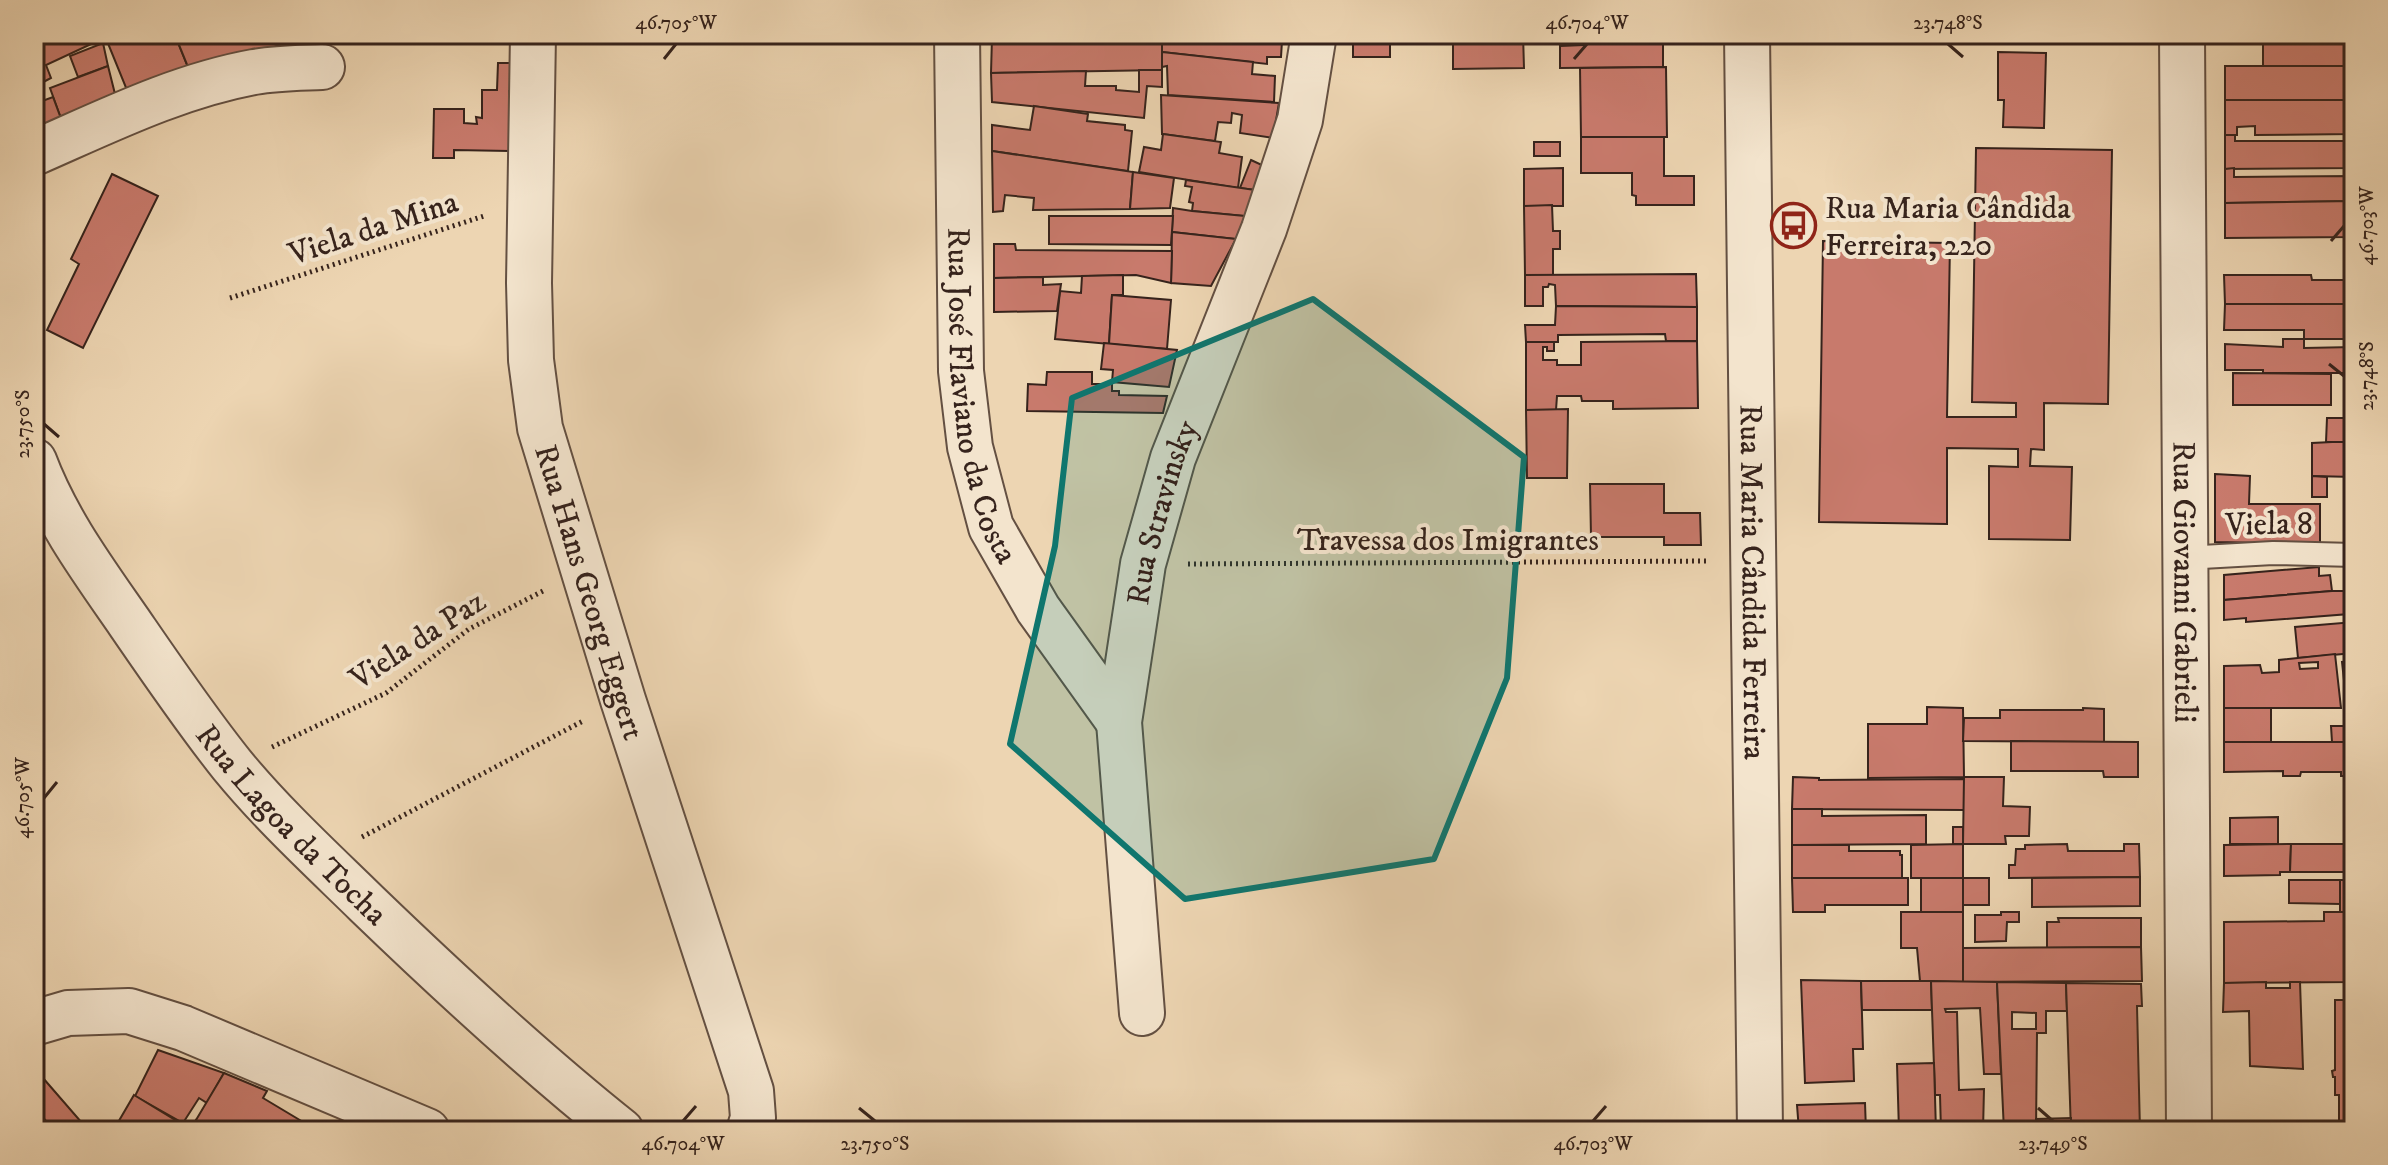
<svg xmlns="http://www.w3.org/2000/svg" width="2388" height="1165" viewBox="0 0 2388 1165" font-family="'IM FELL DW Pica',serif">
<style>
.building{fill:#c87a6c;stroke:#36231c;stroke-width:2;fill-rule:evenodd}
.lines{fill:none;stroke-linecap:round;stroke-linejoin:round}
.lane-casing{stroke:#645042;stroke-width:26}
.street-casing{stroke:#645042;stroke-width:48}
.path{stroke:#36231c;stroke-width:5;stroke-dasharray:2 4;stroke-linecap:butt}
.lane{stroke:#f3e4cd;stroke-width:22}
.street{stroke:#f3e4cd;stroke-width:44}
.marked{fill:#0f766e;fill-opacity:0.2;stroke:#0f766e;stroke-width:6;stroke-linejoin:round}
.ticks{fill:none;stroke:#36231c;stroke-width:3}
.labels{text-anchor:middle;stroke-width:8;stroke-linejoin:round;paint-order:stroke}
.poi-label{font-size:32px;fill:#36231c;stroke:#f3e4cd;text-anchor:start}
.street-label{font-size:32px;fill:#36231c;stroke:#f3e4cd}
.neatline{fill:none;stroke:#36231c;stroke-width:3}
.ticks-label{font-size:20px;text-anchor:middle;fill:#36231c}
</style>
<rect width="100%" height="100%" fill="#edd5b2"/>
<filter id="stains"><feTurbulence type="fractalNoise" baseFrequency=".0025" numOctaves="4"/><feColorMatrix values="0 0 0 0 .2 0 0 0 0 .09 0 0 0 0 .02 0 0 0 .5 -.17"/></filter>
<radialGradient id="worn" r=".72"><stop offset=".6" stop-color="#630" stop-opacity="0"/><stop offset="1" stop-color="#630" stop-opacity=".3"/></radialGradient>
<!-- building -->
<g class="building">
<polygon points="38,34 100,34 102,39 46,65 51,78 34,87 34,36"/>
<polygon points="142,34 150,34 154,43 173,36 177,40 192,77 131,100 107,41"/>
<polygon points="193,34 284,34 288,42 192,77 177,40"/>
<rect x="992" y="34" width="132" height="3"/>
<polygon points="1162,34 1225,34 1282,41 1281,57 1267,57 1267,64 1162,52"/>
<polygon points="1225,34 1283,34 1282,41"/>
<rect x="1353" y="34" width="37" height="23"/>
<polygon points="1453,34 1523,34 1524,68 1453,69"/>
<polygon points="1583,34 1663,34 1663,67 1560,68 1560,46 1583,45"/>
<rect x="2263" y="34" width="91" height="32"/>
<polygon points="992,37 1060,37 1060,43 1162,43 1162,70 991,73"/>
<polygon points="103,43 108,66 78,77 70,56"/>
<polygon points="1162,52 1253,62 1252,74 1275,76 1274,102 1168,95 1167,66 1162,67"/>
<polygon points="1998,52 2046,53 2044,128 2003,127 2004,100 1998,100"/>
<polygon points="498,63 514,63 515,91 509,91 509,119 513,119 510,151 454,150 454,158 433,158 434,109 464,109 464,123 477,124 476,117 482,118 482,90 497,90"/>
<polygon points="108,66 117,102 63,124 50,88"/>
<rect x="2225" y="66" width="129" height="34"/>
<polygon points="1666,67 1667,137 1581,137 1580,68"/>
<polygon points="1139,70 1162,70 1162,87 1147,86 1144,118 992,102 991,73 1086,71 1085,86 1116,86 1116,90 1139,92"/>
<polygon points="1161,95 1279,103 1273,138 1240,133 1242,115 1232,113 1231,123 1218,122 1215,141 1162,134"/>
<polygon points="53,97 63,124 34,136 34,104"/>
<polygon points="2225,100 2354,100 2354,134 2255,135 2255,126 2237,127 2237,135 2225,135"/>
<polygon points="1034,106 1088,114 1087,121 1125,125 1125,130 1132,131 1128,171 992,151 992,125 1030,130"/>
<polygon points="1163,134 1221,142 1219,153 1242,157 1238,188 1139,172 1144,147 1161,150"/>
<polygon points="2225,135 2235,135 2235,141 2354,141 2354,168 2225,169"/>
<polygon points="1581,137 1664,137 1664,176 1694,176 1694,205 1636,205 1636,196 1632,195 1632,173 1581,173"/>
<rect x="1534" y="142" width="26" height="14"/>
<polygon points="1976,148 2112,150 2108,404 2044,403 2044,450 2031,449 2030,466 2072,467 2070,540 1989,539 1989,466 2018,467 2018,449 1947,448 1947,524 1819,522 1823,241 1950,243 1947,417 2016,417 2016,403 1972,402"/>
<polygon points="992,151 1133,172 1130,209 1033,210 1034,198 1005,195 1003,211 993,212"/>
<polygon points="1251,160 1264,166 1255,190 1240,188"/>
<polygon points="1563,168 1563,206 1524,206 1524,169"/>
<polygon points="2234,168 2234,177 2354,176 2354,201 2225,203 2225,169"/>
<polygon points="1133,172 1174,178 1170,208 1130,209"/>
<polygon points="112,174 158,196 83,348 47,330 79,264 71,259"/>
<polygon points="1186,180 1255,190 1245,216 1192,211 1193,203 1189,202 1192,187 1185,186"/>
<polygon points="2354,201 2354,237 2225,238 2225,203"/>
<polygon points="1552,205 1553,231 1560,231 1560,249 1553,249 1553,275 1525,275 1524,206"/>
<polygon points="1173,208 1192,211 1245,216 1236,239 1172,232"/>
<polygon points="1049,216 1173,216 1171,245 1049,244"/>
<polygon points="1172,232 1236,239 1211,286 1171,283"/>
<polygon points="994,244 1015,244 1016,250 1172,251 1171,283 1136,275 994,278"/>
<polygon points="1696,274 1697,307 1556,306 1555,285 1549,284 1548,287 1543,287 1543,306 1525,306 1525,275"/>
<polygon points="1123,275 1123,295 1112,295 1109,344 1055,339 1060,291 1081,293 1082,276"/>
<polygon points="2224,275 2311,275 2312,280 2354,280 2354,304 2225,304"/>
<polygon points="1043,277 1043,285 1061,284 1057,311 994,312 994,278"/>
<polygon points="1112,295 1171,300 1167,349 1109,344"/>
<polygon points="2225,304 2354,304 2354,339 2304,339 2304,330 2224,330"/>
<polygon points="1556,306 1697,307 1697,341 1666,341 1665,334 1558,335 1558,342 1526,342 1525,325 1555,325"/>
<polygon points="2283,339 2304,339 2304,348 2354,347 2354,373 2263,373 2263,370 2225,370 2225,344 2283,347"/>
<polygon points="1697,341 1698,408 1613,409 1613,401 1582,401 1581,396 1557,396 1556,410 1526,410 1526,342 1554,342 1554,351 1547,351 1547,347 1543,347 1543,360 1557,360 1557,365 1581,365 1581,342"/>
<polygon points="1104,343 1177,350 1169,387 1112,382 1113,370 1101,369"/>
<polygon points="1047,372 1092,372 1092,384 1112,384 1112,391 1119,391 1119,395 1167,396 1163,413 1027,411 1028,384 1046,385"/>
<polygon points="2233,373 2331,374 2331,405 2233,405"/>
<polygon points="1568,409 1567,478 1527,478 1526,410"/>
<polygon points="2327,418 2354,418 2354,442 2326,442"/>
<polygon points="2332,442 2354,442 2354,477 2312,476 2312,443"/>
<polygon points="2215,474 2250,476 2249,504 2320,504 2320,544 2215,542"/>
<polygon points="2312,476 2327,477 2327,497 2312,497"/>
<polygon points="1590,484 1664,484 1664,513 1700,513 1701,545 1664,545 1664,537 1591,537"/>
<polygon points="2319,567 2319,576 2330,575 2332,591 2224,600 2224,575"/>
<polygon points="2332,591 2347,591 2349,614 2246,622 2246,618 2224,620 2224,600"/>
<polygon points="2354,622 2354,653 2298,658 2295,627"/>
<path d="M2335 654 2341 708H2224V666L2260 665 2262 673 2279 672V660ZM2318 662V668L2300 669 2299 663Z"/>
<polygon points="2354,661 2354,708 2347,708 2342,662"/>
<polygon points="1927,707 1963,708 1964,777 1868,778 1868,724 1927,724"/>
<polygon points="2083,708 2104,709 2104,742 1963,741 1964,718 2000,718 2000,710 2083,710"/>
<rect x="2224" y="708" width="47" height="34"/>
<polygon points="2331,726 2354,726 2354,742 2332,742"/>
<polygon points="2011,741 2138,742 2138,777 2104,777 2103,771 2011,771"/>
<polygon points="2224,742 2354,742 2354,776 2341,776 2341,772 2301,772 2300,776 2283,776 2283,771 2224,772"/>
<polygon points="1793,777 1819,778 1819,780 1964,779 1964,810 1792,809"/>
<polygon points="1964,777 2004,777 2003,806 2030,807 2029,836 2005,836 2006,844 1963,844"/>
<polygon points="1792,809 1822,809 1822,816 1926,815 1926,844 1792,845"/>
<polygon points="2278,817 2278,844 2230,844 2230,818"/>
<rect x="1953" y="827" width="10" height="17"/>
<polygon points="1963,844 1963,878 1911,878 1911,845"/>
<polygon points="2067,844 2068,851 2124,851 2124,844 2139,844 2140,877 2009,878 2009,865 2015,865 2016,849 2025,849 2025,845"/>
<polygon points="2291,844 2290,872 2280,872 2280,875 2224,876 2224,845"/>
<polygon points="2291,844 2354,844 2354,872 2290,872"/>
<polygon points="1792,845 1849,845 1849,851 1900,851 1900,855 1902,855 1902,878 1792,878"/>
<polygon points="2140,877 2140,906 2032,907 2032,878"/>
<polygon points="1792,878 1908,878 1908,905 1825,905 1825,912 1793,912"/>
<rect x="1921" y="878" width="42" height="34"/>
<rect x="1963" y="878" width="26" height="27"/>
<polygon points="2289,880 2340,880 2340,904 2289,903"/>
<rect x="2340" y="880" width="14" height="32"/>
<polygon points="1901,912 1963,912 1963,982 1920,981 1917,948 1901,948"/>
<polygon points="2001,912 2019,912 2019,922 2007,922 2006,941 1975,942 1975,915 2001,915"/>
<polygon points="2324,912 2354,912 2354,936 2348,936 2349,967 2354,967 2354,982 2224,983 2224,922 2324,921"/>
<polygon points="2058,918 2141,918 2141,947 2047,948 2047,922 2059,922"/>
<polygon points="2141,947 2142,981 1963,982 1963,948"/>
<polygon points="1801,980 1861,981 1863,1049 1853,1049 1854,1081 1805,1083"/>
<polygon points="1861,981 1931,981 1932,1010 1862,1010"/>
<polygon points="1931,981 1997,982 2001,1074 1984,1074 1980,1008 1945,1009 1946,1012 1957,1012 1959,1090 1984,1089 1983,1131 1941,1131 1940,1095 1935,1095"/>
<path d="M1997 982 2066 983 2067 1011H2046V1033H2037L2036 1131H2004ZM2012 1012 2036 1013V1029H2012Z"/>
<polygon points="2266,982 2266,988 2290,988 2290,982 2300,982 2303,1069 2250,1066 2249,1011 2223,1012 2224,983"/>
<polygon points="2066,983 2141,984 2142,1006 2137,1006 2140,1131 2071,1131"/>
<polygon points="2335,1000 2354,1000 2354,1131 2339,1131 2339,1095 2335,1095 2335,1077 2333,1077 2332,1071 2335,1070"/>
<polygon points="158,1050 224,1073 207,1103 199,1098 183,1123 135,1096"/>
<polygon points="1934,1063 1936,1131 1899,1131 1897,1064"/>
<polygon points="224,1073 267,1091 263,1098 303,1122 296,1131 209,1131 196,1120"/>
<polygon points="43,1078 89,1131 41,1131 38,1128 46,1121 34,1107 34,1085"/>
<polygon points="134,1095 180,1123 175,1131 113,1131"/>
<polygon points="1865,1103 1866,1131 1799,1131 1797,1105"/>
<polygon points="2071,1118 2071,1131 2036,1131 2036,1119"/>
<polygon points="196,1120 209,1131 187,1131"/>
</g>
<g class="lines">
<defs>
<polyline id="lane" points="2184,558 2273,553 2354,555"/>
<g id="street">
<path id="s1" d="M533 34 529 283 531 360 540 428 623 700 751 1091 753 1118 749 1131"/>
<path id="s2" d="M957 34 961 371 970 447 991 527 1038 609 1119 722"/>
<path id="s3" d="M1747 34 1760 1131"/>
<path id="s4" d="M2182 34 2189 1131"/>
<path d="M34 153C105 122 177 86 254 72 276 68 299 68 322 67"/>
<path id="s5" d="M34 461C56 520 93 570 129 622 162 670 196 720 232 765 273 815 321 859 367 904 449 983 532 1060 621 1131"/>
<path id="s6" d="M1142 1013 1119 722 1143 564 1173 458 1264 229 1300 120 1314 34"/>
<polyline points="34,1023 68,1013 129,1011 183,1028 427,1131"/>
</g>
</defs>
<!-- lane casing -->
<use href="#lane" class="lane-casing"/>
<!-- street casing -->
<use href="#street" class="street-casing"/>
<!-- path -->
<g class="path">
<polyline points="230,298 484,216"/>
<polyline points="1188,564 1710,561"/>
<polyline points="272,747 386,693 469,629 543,591"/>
<polyline points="362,837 583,721"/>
</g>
<!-- lane -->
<use href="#lane" class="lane"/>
<!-- street -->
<use href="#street" class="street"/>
</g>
<!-- marked area -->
<path class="marked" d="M1313 299 1524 457 1507 678 1434 859 1185 899 1010 744 1055 546 1072 398Z"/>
<!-- ticks -->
<path class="ticks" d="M1948 44 1963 57M664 59 676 44M1574 59 1587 44M2331 241 2344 226M2329 364 2344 376M44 424 59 437M44 798 57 782M859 1108 875 1121M2038 1108 2053 1121M683 1121 696 1106M1593 1121 1606 1106"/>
<!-- icons -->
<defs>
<symbol id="bus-ring" viewBox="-11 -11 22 22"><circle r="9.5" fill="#f3e4cd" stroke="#8f2418" stroke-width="1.5"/><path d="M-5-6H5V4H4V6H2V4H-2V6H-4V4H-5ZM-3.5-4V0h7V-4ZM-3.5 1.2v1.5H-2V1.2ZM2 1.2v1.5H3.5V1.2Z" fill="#8f2418"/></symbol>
</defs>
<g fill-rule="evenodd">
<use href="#bus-ring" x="1768" y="200" width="51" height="51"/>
</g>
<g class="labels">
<!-- poi labels -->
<g class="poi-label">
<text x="1825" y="218">Rua Maria Cândida<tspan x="1825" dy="37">Ferreira, 220</tspan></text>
</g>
<!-- street labels -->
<g class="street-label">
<text transform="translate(373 227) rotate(-18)" y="11">Viela da Mina</text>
<text dy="11" stroke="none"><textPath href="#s2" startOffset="364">Rua José Flaviano da Costa</textPath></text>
<text dy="11" stroke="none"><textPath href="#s6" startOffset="506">Rua Stravinsky</textPath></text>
<text transform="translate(2269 523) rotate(-1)" y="11">Viela 8</text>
<text x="1448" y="550">Travessa dos Imigrantes</text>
<text dy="11" stroke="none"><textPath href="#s3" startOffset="548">Rua Maria Cândida Ferreira</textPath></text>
<text dy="11" stroke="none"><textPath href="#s4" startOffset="548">Rua Giovanni Gabrieli</textPath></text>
<text dy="11" stroke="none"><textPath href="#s1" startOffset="566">Rua Hans Georg Eggert</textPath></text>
<text transform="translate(417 639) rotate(-33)" y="11">Viela da Paz</text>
<text dy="11" stroke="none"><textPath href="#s5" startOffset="448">Rua Lagoa da Tocha</textPath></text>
</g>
</g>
<!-- margin -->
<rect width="2388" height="1165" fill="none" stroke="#edd5b2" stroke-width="88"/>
<rect x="44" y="44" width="2300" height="1077" class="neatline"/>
<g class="ticks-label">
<text x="676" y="29">46.705°W</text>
<text x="1587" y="29">46.704°W</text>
<text x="1948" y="29">23.748°S</text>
<text transform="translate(2366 226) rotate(-90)" y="7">46.703°W</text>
<text transform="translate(2366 376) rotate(-90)" y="7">23.748°S</text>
<text transform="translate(22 424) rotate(-90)" y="7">23.750°S</text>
<text transform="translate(22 798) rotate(-90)" y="7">46.705°W</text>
<text x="683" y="1150">46.704°W</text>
<text x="875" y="1150">23.750°S</text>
<text x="1593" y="1150">46.703°W</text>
<text x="2053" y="1150">23.749°S</text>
</g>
<rect width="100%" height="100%" filter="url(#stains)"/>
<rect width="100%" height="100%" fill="url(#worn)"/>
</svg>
